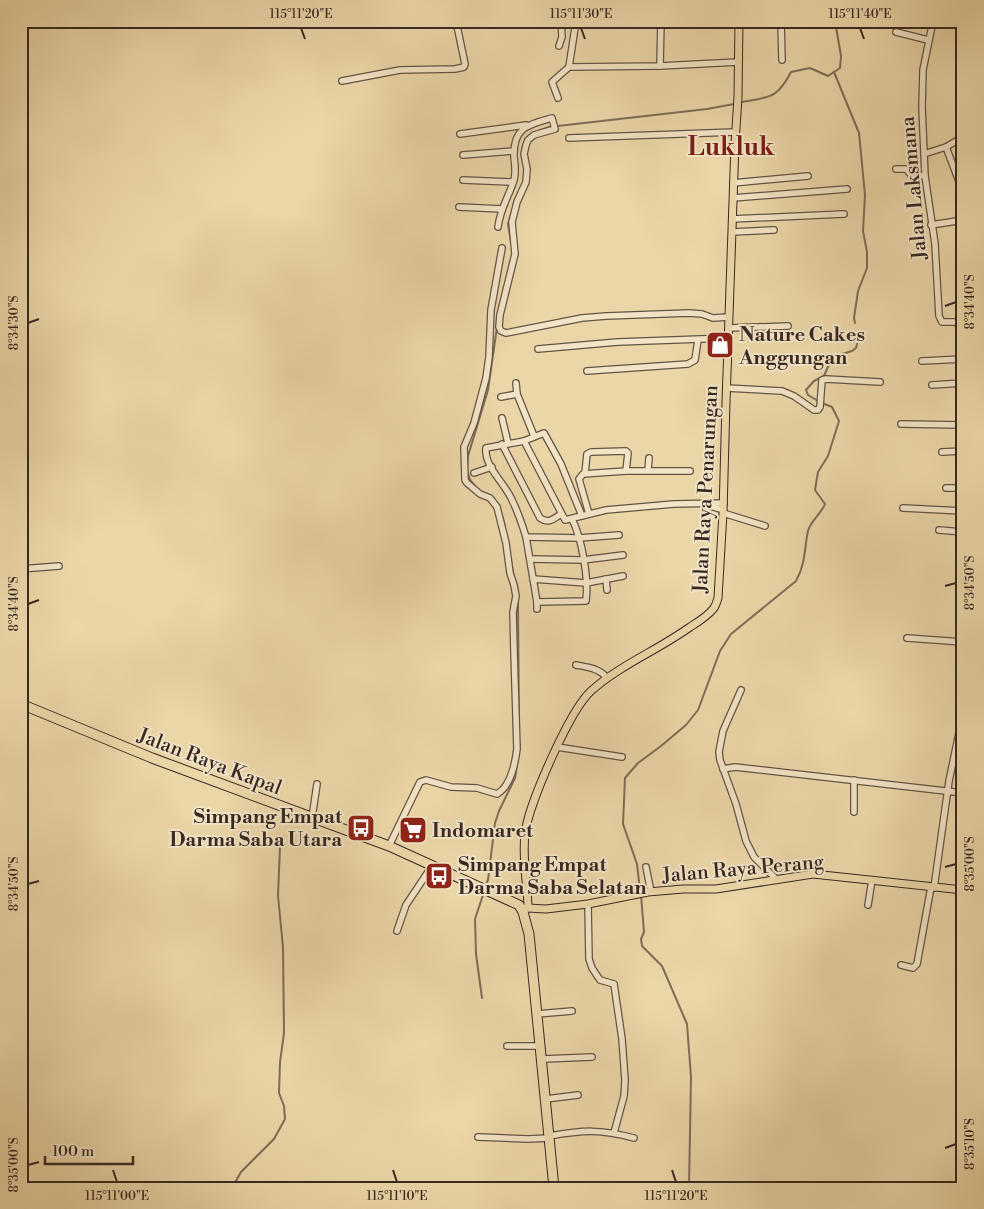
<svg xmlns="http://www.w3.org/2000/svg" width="984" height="1209" viewBox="0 0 984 1209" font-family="'Libre Bodoni',serif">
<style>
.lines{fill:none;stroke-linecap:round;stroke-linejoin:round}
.stream{stroke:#7e6d58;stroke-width:2}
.minor-casing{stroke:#645444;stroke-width:8}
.major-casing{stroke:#372923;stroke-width:9}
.highway-casing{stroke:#372923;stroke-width:11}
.minor{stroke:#f2e4c6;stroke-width:5.5}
.major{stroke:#ebd6a8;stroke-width:7}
.highway{stroke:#ebd6a8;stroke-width:9}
.ticks{fill:none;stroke:#372923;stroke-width:2}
.labels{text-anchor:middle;stroke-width:4;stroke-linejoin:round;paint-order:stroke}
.street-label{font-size:20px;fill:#372923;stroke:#f2e4c6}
.poi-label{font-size:20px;font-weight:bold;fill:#372923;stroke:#f2e4c6;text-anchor:start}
.district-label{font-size:25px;font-weight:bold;fill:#7a1f14;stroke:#f2e4c6}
.neatline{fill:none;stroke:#372923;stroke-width:2}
.ticks-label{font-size:12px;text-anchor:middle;fill:#372923}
</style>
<rect width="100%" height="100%" fill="#ebd6a8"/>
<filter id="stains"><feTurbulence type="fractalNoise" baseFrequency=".004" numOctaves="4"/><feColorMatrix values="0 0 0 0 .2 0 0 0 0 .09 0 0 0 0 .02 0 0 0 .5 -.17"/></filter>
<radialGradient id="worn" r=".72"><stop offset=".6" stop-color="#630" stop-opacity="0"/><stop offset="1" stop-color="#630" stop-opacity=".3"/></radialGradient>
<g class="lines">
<!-- stream -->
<g class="stream">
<polyline points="834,72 859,133 865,195 863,231 867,252 867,268 858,291 854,318 855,323"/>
<path d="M742 102C770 97 777 99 791 72L810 68 828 76 840 68 841 56 835 21"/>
<polyline points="538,131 549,127 707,109 734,104"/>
<polyline points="511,242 508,224 513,208"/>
<polyline points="818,401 808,395 806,390 814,381 824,376 832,357 852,351 856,348 860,333"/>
<polyline points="476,487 470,480 467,470 468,456 488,390 497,327"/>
<polyline points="500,509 505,526"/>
<polyline points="511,561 514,578"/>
<polyline points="518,600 519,735"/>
<polyline points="485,887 488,880 495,823 499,811 515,778 519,752"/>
<path d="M640 890 637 864 623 824 625 778 638 763 661 746 686 725 698 710 720 651 731 634 796 581C806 563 804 549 808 531 811 520 821 514 825 504L815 490 818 472 828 456 839 421 832 407 822 403"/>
<polyline points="641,895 644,932 641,939 642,946 662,966 687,1024 691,1077 689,1188"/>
<polyline points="482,998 476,954 475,919 484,892"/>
<polyline points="232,1188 241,1172 274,1139 285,1119 284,1106 279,1093 280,1062 284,1033 283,947 278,896 280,847"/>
</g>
<defs>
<g id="minor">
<polyline points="576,21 569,67 660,66 738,62"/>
<polyline points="781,21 782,60"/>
<polyline points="933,21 923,70 922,107 925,176 935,244 939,316 942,322 956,322 961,329 963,335"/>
<polyline points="896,32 928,40"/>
<polyline points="559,46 562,37 561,21"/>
<polyline points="660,66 661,21"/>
<polyline points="342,81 400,70 455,69 464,67 465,64 456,21"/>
<polyline points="558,98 552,82 569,67"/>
<polyline points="460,134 526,125"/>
<polyline points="569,138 735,132"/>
<polyline points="946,147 960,184"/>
<polyline points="924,154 946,147 963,137"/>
<polyline points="463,155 514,151"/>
<polyline points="896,169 906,169 911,175 925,176"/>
<polyline points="463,180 513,182"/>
<polyline points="733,183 808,176"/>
<polyline points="733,198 847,189"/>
<polyline points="459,207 502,209"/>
<polyline points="732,219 844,214"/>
<polyline points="931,225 963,220"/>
<path d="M498 227C500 209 509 196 514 180 516 173 515 164 514 157 513 127 528 125 552 118L555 129 534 135 528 140 526 145 524 154 527 169 526 182 517 202 512 222 515 254 500 315 499 327 501 331 506 333 582 318 606 316 689 313 702 314 713 318 729 317"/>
<polyline points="732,232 774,230"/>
<polyline points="729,328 788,326"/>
<polyline points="538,349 618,342 728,338"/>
<polyline points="922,361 963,359"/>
<polyline points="587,371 688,364 695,360 698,340"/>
<polyline points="516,383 517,394 534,436"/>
<polyline points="932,385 963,383"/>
<polyline points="726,388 782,391 794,396 814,410 818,410 820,407 822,380 826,379 880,382"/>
<polyline points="501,397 517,394"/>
<polyline points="502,418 508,443"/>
<polyline points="901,424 963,425"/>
<polyline points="524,441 565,520 606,510 674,504 724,503"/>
<path d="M502 444 540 518C548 524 554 519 561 514"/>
<polyline points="942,452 963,451"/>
<polyline points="648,470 649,458"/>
<polyline points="474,473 492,467"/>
<polyline points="585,473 587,454 591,452 626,451 628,453 626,471"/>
<polyline points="946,488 963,488"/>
<polyline points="707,505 723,510"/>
<polyline points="903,508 963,511"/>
<polyline points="723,513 765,526"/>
<polyline points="589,514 579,479 583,474 626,471 690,471"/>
<path d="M582 516 561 464 544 433 524 441 486 448C484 467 505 483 512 500 518 512 522 524 526 537L579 538 619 535"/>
<polyline points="939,530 963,532"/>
<polyline points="526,537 537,602 537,609"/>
<polyline points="530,559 583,560 623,555"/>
<polyline points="21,569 59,566"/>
<polyline points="533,579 586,583 623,576"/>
<polyline points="606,579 607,590"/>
<path d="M537 602 586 601C589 579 582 539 572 519"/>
<polyline points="907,638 963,642"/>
<path d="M576 665C587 667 599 668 607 678"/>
<polyline points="741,690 723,731 719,752 720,760 736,804 746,841 754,857 776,879"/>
<polyline points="557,747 622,757"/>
<polyline points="723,769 735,767 963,793"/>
<polyline points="854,812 854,780"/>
<polyline points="312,818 317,784"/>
<path d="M389 846 420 782 426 780 451 787 477 788 497 794C511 786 515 764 517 749L514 652 513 612 516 596 514 585 510 573 506 543 497 507 490 498 480 494 467 483 465 480 464 447 474 423 486 378 489 357 491 310 502 248"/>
<polyline points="646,867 651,892"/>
<polyline points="934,888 949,781 963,714"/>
<polyline points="588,904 589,959 592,968 600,980 614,984 622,1039 625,1080 624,1096 614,1133"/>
<polyline points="868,905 872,880"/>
<polyline points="397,931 406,905 432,866"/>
<polyline points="901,965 913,968 917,964 931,887"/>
<polyline points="537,1014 572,1011"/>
<polyline points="507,1046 541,1046"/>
<polyline points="543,1059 592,1057"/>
<polyline points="546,1099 578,1095"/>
<path d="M549 1136C584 1130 600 1129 634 1138"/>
<polyline points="478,1137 528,1139 549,1138"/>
</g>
<g id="major">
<polyline points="527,908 546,909 588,904 648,892 683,889 716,889 813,874 963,890"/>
<path d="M523 912 528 906C527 882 522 858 525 834 528 805 570 710 591 691 620 665 658 650 690 627 698 622 708 616 714 608 716 605 717 601 718 598L723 513 726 402 735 144 738 97 739 21"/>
</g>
<polyline id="highway" points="21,704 152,758 389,846 519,905 523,912 529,934 554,1188"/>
</defs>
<!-- minor casing -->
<use href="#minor" class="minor-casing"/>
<!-- major casing -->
<use href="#major" class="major-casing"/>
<!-- highway casing -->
<use href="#highway" class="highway-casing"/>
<!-- minor -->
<use href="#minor" class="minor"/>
<!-- major -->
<use href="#major" class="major"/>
<!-- highway -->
<use href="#highway" class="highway"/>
</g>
<!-- ticks -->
<path class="ticks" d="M301 28 305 39M581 28 585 39M860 28 864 39M945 306 956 302M28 323 39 319M945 586 956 583M28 604 39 600M945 867 956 864M28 884 39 881M945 1148 956 1144M28 1165 39 1162M113 1170 117 1182M393 1170 397 1182M672 1170 676 1182"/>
<!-- icons -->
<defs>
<symbol id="shop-square" viewBox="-11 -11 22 22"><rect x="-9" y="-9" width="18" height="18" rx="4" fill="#8f2418" stroke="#f2e4c6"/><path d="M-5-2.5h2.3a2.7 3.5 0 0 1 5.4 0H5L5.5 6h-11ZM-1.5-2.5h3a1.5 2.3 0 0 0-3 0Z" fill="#fff"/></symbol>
<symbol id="bus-square" viewBox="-11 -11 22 22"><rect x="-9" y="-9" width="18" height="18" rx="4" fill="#8f2418" stroke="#f2e4c6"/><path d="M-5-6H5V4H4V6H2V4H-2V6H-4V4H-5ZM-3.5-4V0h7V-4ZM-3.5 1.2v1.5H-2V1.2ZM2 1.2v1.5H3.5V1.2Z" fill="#fff"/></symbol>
<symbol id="supermarket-square" viewBox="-11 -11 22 22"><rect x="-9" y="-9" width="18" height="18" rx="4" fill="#8f2418" stroke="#f2e4c6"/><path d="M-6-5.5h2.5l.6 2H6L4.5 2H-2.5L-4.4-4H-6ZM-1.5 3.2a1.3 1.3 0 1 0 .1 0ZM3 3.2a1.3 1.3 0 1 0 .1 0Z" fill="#fff"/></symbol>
</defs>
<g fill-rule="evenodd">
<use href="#shop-square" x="704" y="329" width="32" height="32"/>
<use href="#bus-square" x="345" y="812" width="32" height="32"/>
<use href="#supermarket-square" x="397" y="814" width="32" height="32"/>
<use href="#bus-square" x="423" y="860" width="32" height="32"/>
</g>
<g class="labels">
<!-- street labels -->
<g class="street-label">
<text transform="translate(913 188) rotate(-95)" y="7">Jalan Laksmana</text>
<text transform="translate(705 489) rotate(-87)" y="7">Jalan Raya Penarungan</text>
<text transform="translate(210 761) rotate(21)" y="7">Jalan Raya Kapal</text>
<text transform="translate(743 868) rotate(-5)" y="7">Jalan Raya Perang</text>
</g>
<!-- poi labels -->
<g class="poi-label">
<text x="739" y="341">Nature Cakes<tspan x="739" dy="23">Anggungan</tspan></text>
<text x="342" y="823" text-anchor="end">Simpang Empat<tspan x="342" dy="23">Darma Saba Utara</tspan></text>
<text x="432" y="837">Indomaret</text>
<text x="458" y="871">Simpang Empat<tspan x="458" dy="23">Darma Saba Selatan</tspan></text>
</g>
<!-- district labels -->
<g class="district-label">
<text x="731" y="155">Lukluk</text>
</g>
</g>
<!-- margin -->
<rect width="984" height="1209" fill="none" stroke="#ebd6a8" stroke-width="55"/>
<!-- scale -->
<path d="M45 1156v8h88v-8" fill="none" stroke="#372923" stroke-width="2.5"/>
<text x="52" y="1156" font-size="15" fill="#372923" stroke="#f2e4c6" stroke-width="4" paint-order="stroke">100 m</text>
<rect x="28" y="28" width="928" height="1154" class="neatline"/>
<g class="ticks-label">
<text x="301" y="18">115°11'20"E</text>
<text x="581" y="18">115°11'30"E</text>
<text x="860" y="18">115°11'40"E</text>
<text transform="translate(970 302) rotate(-90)" y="4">8°34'40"S</text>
<text transform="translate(14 323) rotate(-90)" y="4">8°34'30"S</text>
<text transform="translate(970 583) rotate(-90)" y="4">8°34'50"S</text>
<text transform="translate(14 604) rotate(-90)" y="4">8°34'40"S</text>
<text transform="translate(970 864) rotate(-90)" y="4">8°35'00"S</text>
<text transform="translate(14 884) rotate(-90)" y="4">8°34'50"S</text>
<text transform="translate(970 1144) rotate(-90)" y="4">8°35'10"S</text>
<text transform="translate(14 1165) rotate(-90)" y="4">8°35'00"S</text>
<text x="117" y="1200">115°11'00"E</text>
<text x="397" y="1200">115°11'10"E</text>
<text x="676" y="1200">115°11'20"E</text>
</g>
<rect width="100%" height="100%" filter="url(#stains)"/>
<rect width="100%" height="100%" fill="url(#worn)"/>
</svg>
